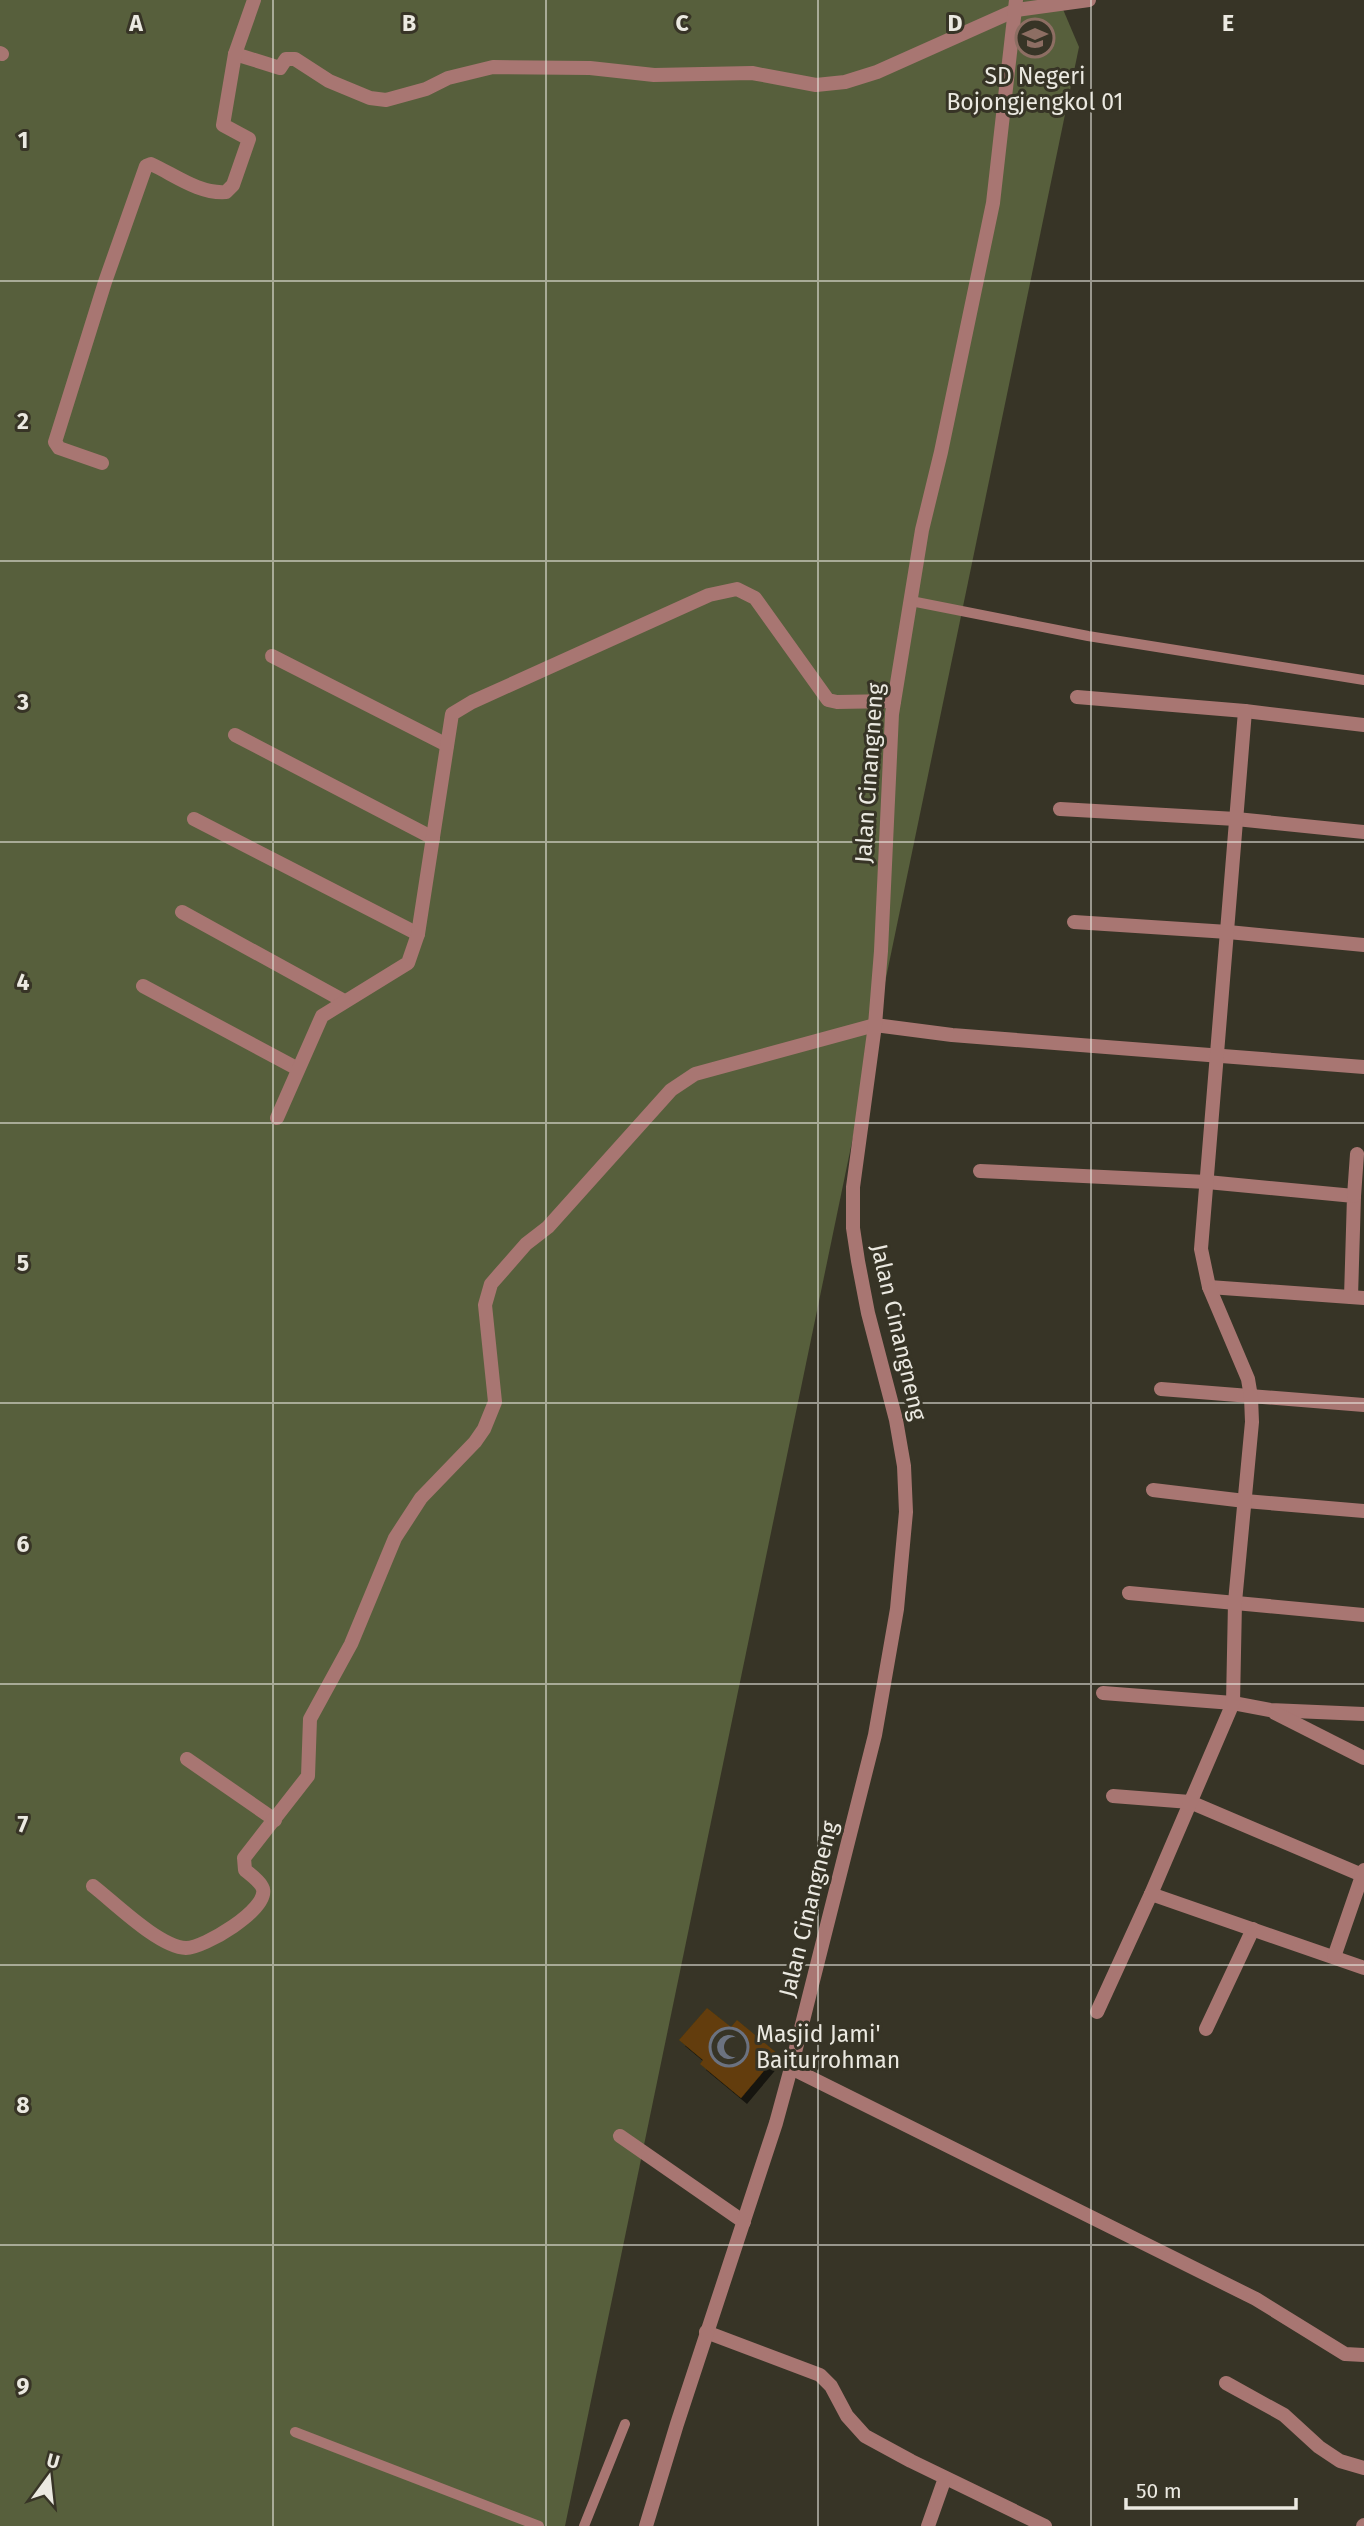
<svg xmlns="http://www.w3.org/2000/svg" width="1364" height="2526" viewBox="0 0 1364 2526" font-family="'Fira Sans',sans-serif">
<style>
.green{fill:#575f3c}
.building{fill:#633d08;filter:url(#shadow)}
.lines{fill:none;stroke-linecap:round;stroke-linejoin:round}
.service{stroke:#a87672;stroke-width:10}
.minor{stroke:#a87672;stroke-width:14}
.tertiary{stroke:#a87672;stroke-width:14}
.grid{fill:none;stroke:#ebe9e1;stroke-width:2;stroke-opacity:0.55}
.labels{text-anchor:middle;stroke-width:6;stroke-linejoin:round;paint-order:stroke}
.poi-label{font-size:23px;fill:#ebe9e1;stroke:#373426}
.street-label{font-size:23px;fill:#ebe9e1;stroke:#373426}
.grid-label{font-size:23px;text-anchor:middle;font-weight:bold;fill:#ebe9e1;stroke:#373426;stroke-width:6;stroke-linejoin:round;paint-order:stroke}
</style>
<defs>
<filter id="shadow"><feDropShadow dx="6" dy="6" stdDeviation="0" flood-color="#0009"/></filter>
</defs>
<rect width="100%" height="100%" fill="#373426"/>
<!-- green -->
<polygon class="green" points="0,0 1059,0 1079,47 565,2526 0,2526"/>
<!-- building -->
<polygon class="building" points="707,2008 731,2027 737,2020 778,2054 741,2098 700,2064 703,2060 679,2040"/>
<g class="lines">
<!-- service -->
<g class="service">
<polyline points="911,601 1088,636 1364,680"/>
<polyline points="295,2432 539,2526"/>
<polyline points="584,2526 625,2424"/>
</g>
<!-- minor -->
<g class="minor">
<polyline points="0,53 2,54"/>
<polyline points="235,54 280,68 286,59 295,59 329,81 370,98 386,100 426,89 448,78 493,67 590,68 654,75 752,73 816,85 845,82 877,72 1016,10 1089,0"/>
<path d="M102 463 59 448 55 442 105 282 146 166 151 164C175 175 199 194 226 192L233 185 249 139 223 125 235 54 254 0"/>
<polyline points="272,656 447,745"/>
<polyline points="1077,697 1245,711 1364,725"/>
<polyline points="235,735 433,838"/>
<polyline points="1060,809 1236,819 1364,832"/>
<polyline points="194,819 418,934"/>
<polyline points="182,912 344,1001"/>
<polyline points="1074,922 1228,932 1364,945"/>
<polyline points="143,986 298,1069"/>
<polyline points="277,1118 322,1016 408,963 418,934 452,714 472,702 709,595 737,589 755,598 828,700 837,702 894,701"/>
<polyline points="980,1171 1207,1182 1354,1196 1351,1297"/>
<polyline points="1354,1196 1357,1154"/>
<polyline points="1209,1287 1364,1298"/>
<polyline points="1161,1389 1364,1405"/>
<polyline points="1153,1490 1245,1501 1364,1511"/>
<polyline points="1129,1593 1364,1615"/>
<polyline points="1103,1693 1233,1703 1270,1710 1364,1714"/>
<polyline points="1275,1713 1364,1758"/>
<polyline points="187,1759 275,1820"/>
<polyline points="1113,1796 1190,1802 1362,1875"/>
<path d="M93 1886C115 1903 159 1947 186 1948 204 1948 268 1910 263 1889 261 1882 251 1875 245 1870L244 1858 308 1776 310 1719 351 1644 395 1538 421 1498 475 1442 484 1429 495 1402 485 1305 491 1284 526 1244 548 1227 671 1090 695 1074 875 1025 952 1035 1364 1067"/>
<polyline points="1151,1894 1364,1968"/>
<polyline points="1334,1957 1364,1870"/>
<polyline points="1097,2012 1151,1894 1233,1703 1235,1602 1252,1422 1251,1397 1248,1379 1209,1287 1201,1249 1245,711"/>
<polyline points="1206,2029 1253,1929"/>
<polyline points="791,2068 1256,2299 1345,2354 1364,2355"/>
<polyline points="620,2136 744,2222"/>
<polyline points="706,2332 820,2375 831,2386 847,2416 865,2436 911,2461 1045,2526"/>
<polyline points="1226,2383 1284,2415 1319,2447 1340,2461 1364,2468"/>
<polyline points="928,2526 945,2478"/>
<polyline points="1363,2526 1364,2525"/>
</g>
<!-- tertiary -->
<polyline class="tertiary" points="646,2526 677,2424 776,2123 791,2068 875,1735 897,1609 906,1512 904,1466 896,1420 868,1313 858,1261 853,1228 853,1187 875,1025 881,951 892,714 922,530 941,452 993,203 1016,0"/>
</g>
<!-- grid -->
<path class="grid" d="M273 0V2526M546 0V2526M818 0V2526M1091 0V2526M0 281H1364M0 561H1364M0 842H1364M0 1123H1364M0 1403H1364M0 1684H1364M0 1965H1364M0 2245H1364"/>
<!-- icons -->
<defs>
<symbol id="school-ring" viewBox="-11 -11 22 22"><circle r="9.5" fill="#373426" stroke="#8d6e63" stroke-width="1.5"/><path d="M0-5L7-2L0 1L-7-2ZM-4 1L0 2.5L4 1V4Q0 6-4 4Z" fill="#8d6e63"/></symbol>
<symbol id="mosque-ring" viewBox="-11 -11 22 22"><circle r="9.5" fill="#373426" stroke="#6b7280" stroke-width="1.5"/><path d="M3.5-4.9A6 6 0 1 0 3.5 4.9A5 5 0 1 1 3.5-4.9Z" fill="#6b7280"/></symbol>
</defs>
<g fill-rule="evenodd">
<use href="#school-ring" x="1013" y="16" width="44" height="44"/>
<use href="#mosque-ring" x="707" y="2025" width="44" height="44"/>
</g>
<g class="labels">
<!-- poi labels -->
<g class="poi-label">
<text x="1035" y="84">SD Negeri<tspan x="1035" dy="26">Bojongjengkol 01</tspan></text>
<text x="756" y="2042" text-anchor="start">Masjid Jami'<tspan x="756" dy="26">Baiturrohman</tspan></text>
</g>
<!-- street labels -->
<g class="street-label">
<text transform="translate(869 773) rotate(-86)" y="8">Jalan Cinangneng</text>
<text transform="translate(899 1332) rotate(77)" y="8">Jalan Cinangneng</text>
<text transform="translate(808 1909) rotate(-76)" y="8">Jalan Cinangneng</text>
</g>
</g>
<g class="grid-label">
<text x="136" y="31">A</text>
<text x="409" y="31">B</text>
<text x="682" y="31">C</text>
<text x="955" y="31">D</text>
<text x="1228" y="31">E</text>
<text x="23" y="148">1</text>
<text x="23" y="429">2</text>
<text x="23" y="710">3</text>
<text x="23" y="990">4</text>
<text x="23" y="1271">5</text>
<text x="23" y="1552">6</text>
<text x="23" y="1832">7</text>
<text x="23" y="2113">8</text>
<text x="23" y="2394">9</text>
</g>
<!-- north arrow -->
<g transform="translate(49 2477) rotate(15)" stroke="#373426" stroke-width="5" paint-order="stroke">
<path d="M0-5L12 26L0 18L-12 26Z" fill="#ebe9e1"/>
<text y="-10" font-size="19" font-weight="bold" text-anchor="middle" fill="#ebe9e1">U</text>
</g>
<!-- scale -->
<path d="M1126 2498v10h170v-10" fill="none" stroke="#ebe9e1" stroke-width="3.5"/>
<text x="1136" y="2498" font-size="21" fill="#ebe9e1" stroke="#373426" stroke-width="5" paint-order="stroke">50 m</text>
</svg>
